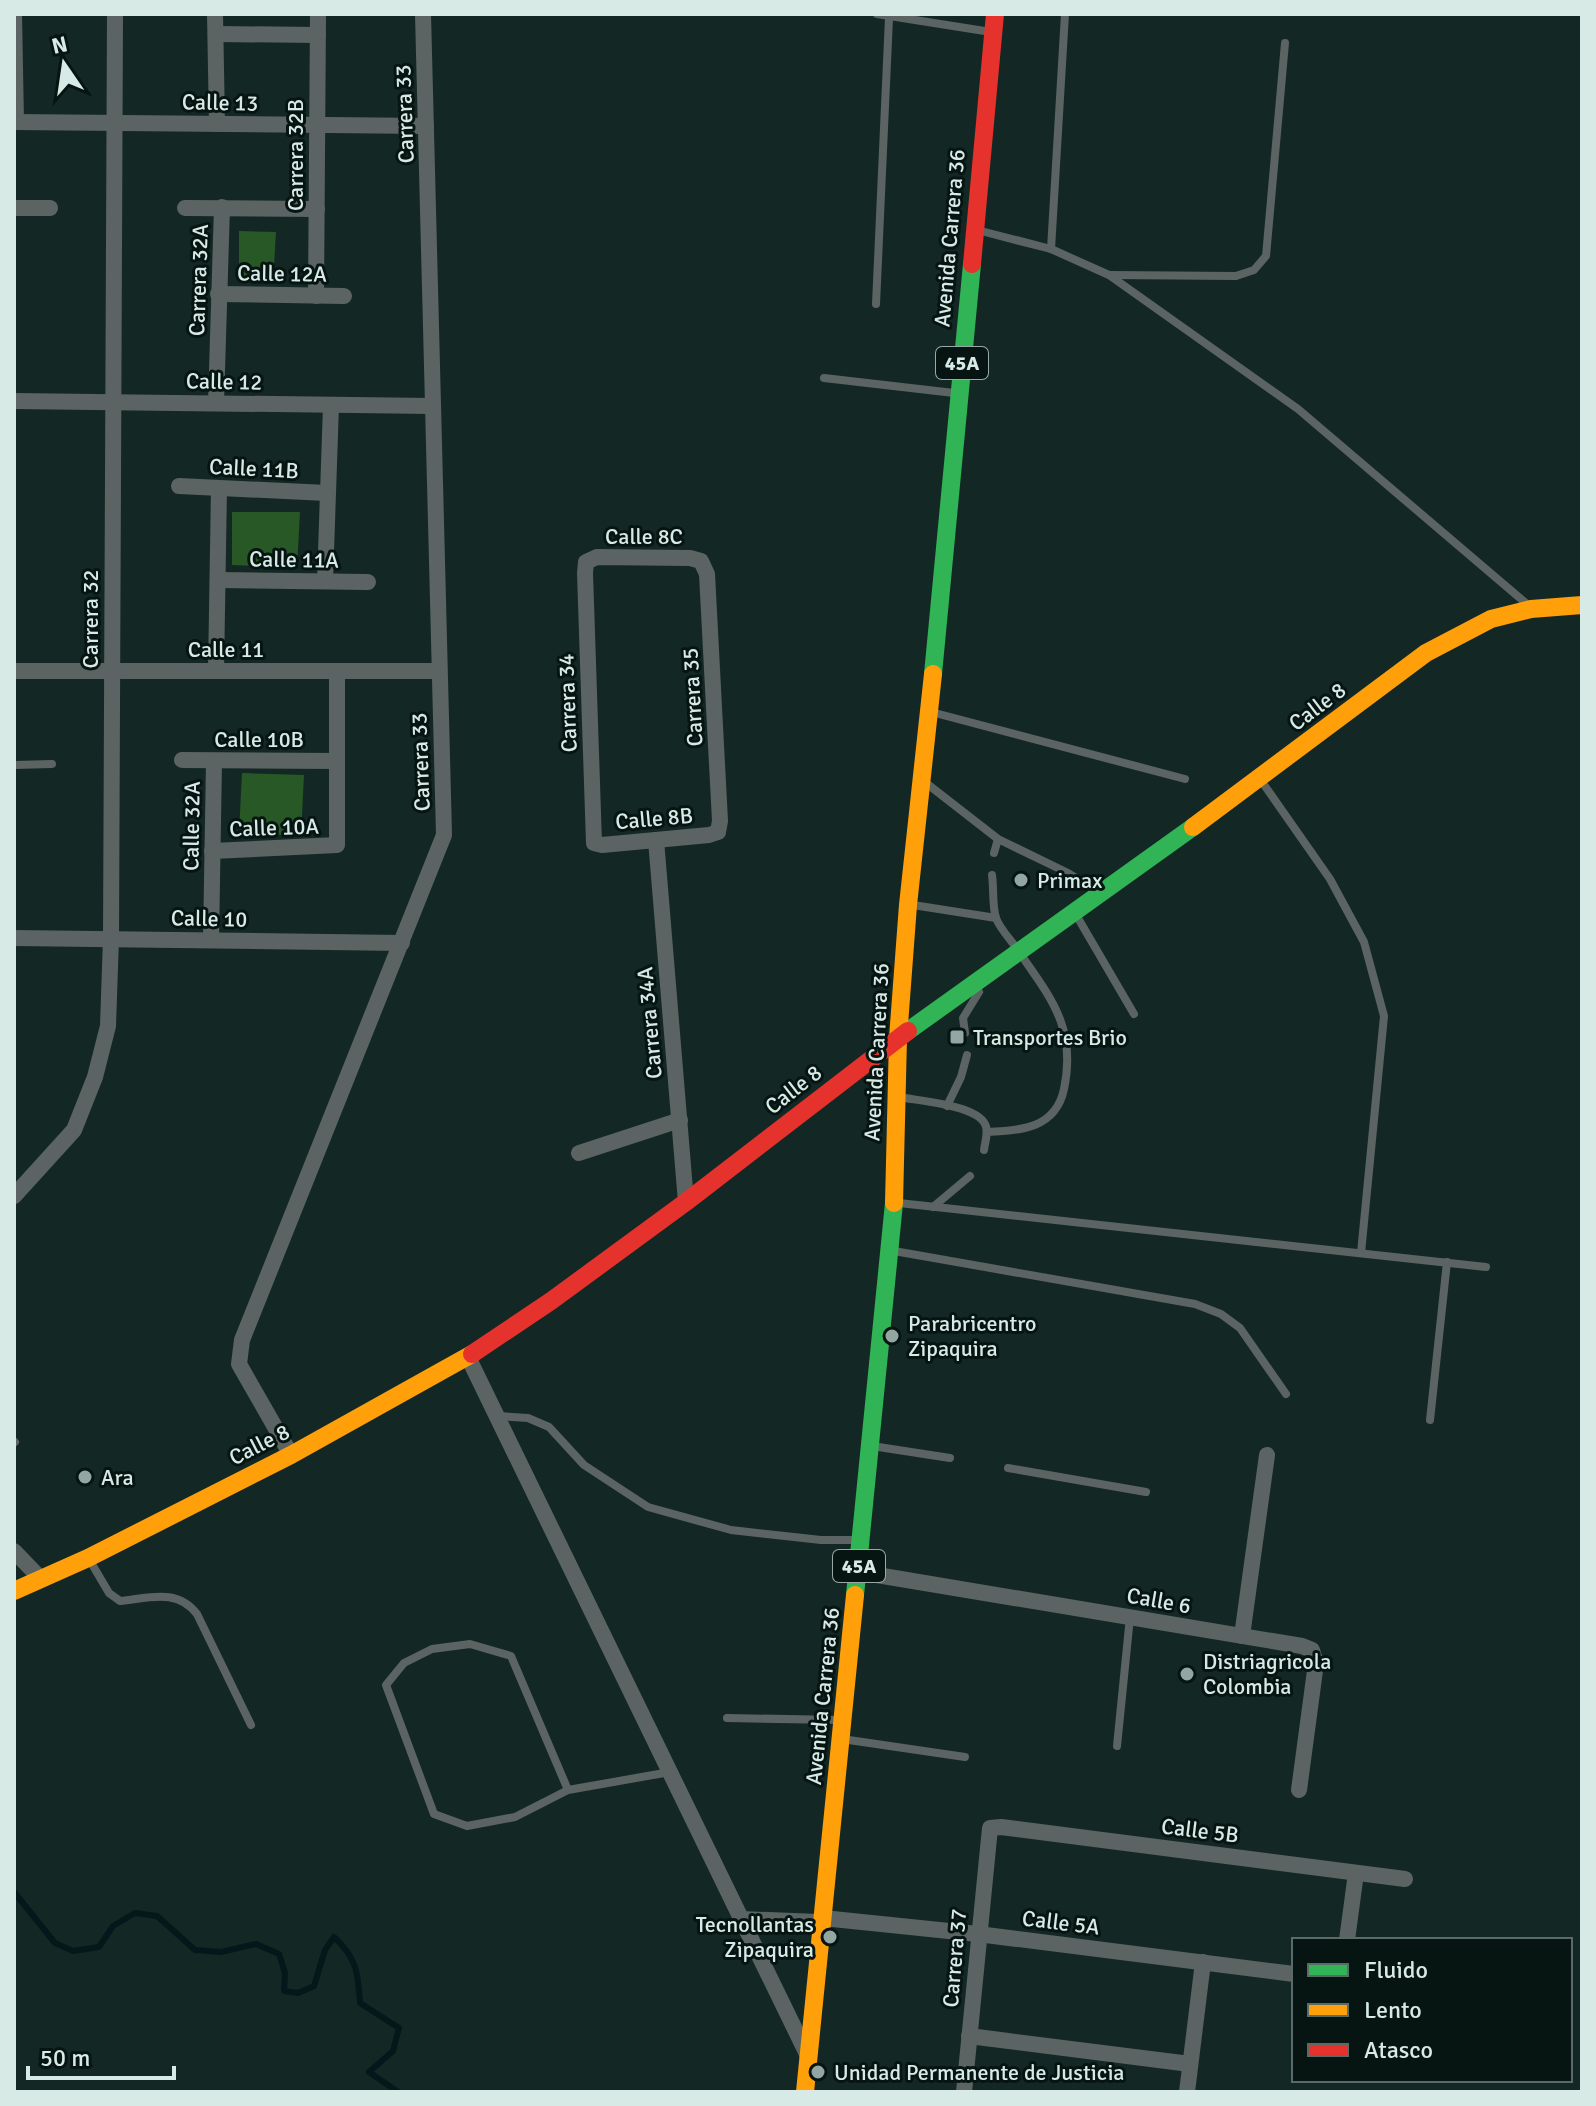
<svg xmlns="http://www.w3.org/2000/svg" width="1596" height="2106" viewBox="0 0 1596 2106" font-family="Signika,sans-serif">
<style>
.green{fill:#275825}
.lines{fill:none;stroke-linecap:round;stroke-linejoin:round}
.stream{stroke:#05171b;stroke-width:6}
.lane{stroke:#5b6463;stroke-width:8}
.street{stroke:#5b6463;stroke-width:16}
.fast{stroke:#30b455;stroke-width:18}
.slow{stroke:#ff9f0a;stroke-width:18}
.jam{stroke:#e5322d;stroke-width:18}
.poi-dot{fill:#92a6a2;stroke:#071512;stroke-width:3}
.labels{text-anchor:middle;stroke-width:6;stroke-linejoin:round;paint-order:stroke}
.shield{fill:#071512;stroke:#99aaa6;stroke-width:2}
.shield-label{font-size:20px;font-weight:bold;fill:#d7eae6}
.street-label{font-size:22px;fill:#d7eae6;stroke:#071512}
.poi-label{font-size:22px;fill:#d7eae6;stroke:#071512;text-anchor:start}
</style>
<rect width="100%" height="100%" fill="#132824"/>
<!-- green -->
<g class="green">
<polygon points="239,231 276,232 273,282 239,279"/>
<polygon points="232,512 300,512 297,568 232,565"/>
<polygon points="242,773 304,775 301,836 239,833"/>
</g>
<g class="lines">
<!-- stream -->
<path class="stream" d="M14 1892 55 1943 73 1951 99 1947 113 1926 135 1913 157 1916 195 1950 221 1952 256 1944 279 1954 285 1973 284 1991 298 1993 314 1986 325 1950 334 1937C357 1958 358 1973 360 2003L399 2028 393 2051 369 2072 398 2092"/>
<!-- lane -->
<g class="lane">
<polyline points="877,14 991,32"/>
<polyline points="981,231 1051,249 1109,275 1298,409 1528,605"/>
<polyline points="1051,249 1065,14"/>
<polyline points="1110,275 1236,276 1254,270 1266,256 1285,43"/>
<polyline points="876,304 889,18"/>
<polyline points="824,378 954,393"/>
<polyline points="935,713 1185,779"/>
<polyline points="14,765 52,764"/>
<polyline points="1260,779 1330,879 1364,942 1384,1016 1361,1253"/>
<polyline points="926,783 998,839 1066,872 1100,892"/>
<polyline points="994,853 998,839"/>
<polyline points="913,905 996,918"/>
<polyline points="1075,913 1134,1014"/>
<polyline points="965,1033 963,1018 979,992"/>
<path d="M899 1097C920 1101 976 1105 985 1124 989 1131 985 1142 984 1150"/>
<polyline points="947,1106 961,1077 967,1055"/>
<path d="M987 1132C1021 1131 1056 1128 1064 1089 1077 1027 1050 997 1017 949 1011 940 1000 929 996 918 992 906 994 889 992 875"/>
<polyline points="899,1203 1486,1267"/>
<polyline points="933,1207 970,1176"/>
<polyline points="894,1251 1195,1304 1221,1314 1240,1328 1286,1394"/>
<polyline points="498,1416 528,1418 549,1427 584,1465 648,1507 731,1530 821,1540 858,1540"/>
<polyline points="1430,1420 1447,1262"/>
<polyline points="14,1443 15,1442"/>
<polyline points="872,1446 950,1458"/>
<polyline points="1008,1468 1146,1492"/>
<path d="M89 1559 109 1593 120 1601C150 1598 177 1588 197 1614L251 1725"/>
<polyline points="727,1718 839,1720"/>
<polyline points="842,1739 965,1757"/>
<polyline points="1117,1746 1130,1617"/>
<polyline points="568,1790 511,1656 470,1644 432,1649 404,1663 386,1685 434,1814 467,1826 515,1817 568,1790 670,1772"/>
<polyline points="740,1915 819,1918"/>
</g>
<!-- street -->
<g class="street">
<polyline points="14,14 16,122"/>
<polyline points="215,14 217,124"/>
<polyline points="216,34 318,35"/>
<polyline points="14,122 426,126"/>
<polyline points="14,208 50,208"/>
<polyline points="185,208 317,209"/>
<polyline points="218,294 344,296"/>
<polyline points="316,296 318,14"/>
<polyline points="14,401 433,406"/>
<polyline points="216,403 222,207"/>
<polyline points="179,486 327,493"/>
<polygon points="597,557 690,558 701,561 707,574 720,821 718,832 709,835 602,845 594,843 585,573 586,562"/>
<polyline points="218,580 368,582"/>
<polyline points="325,581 331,405"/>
<polyline points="14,671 439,671"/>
<polyline points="216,671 219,488"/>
<polyline points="182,760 337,761"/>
<polyline points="656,840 686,1202"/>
<polyline points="212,851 337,845 337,671"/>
<polyline points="14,938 402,943"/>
<polyline points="211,940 214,761"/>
<polyline points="579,1153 680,1120"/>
<polyline points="14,1196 74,1130 95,1077 108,1026 111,938 115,14"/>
<polyline points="468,1357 807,2054"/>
<polyline points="291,1455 239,1364 242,1340 444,835 423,14"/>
<polyline points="14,1551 41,1579"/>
<polyline points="859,1572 1302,1646 1312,1650 1316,1663 1299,1790"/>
<polyline points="1242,1636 1267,1455"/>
<polyline points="823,1918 978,1934 1294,1974"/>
<polyline points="1347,1940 1356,1873"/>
<polyline points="969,2036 1190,2064"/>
<polyline points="964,2092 990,1828 1001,1827 1405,1879"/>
<polyline points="1187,2092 1203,1962"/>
</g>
<!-- fast -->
<g class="fast">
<polyline points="933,674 972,264"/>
<polyline points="908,1031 1193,827"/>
<polyline points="855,1595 894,1203"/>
</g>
<!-- slow -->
<g class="slow">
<polyline points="1193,827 1426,653 1491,619 1531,609 1582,605"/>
<polyline points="894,1203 898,1038 908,905 933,674"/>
<polyline points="14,1591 88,1558 291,1455 472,1354"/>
<polyline points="805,2092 855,1595"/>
</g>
<!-- jam -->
<g class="jam">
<polyline points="972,264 995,14"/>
<polyline points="472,1354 551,1301 686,1202 908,1031"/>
</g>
</g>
<!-- markers -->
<g class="poi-dot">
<circle cx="1021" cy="880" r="8"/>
<rect x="949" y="1029" width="16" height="16" rx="4"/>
<circle cx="892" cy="1336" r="8"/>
<circle cx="85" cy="1477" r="8"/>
<circle cx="1187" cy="1674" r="8"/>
<circle cx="830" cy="1937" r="8"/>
<circle cx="818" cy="2072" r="8"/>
</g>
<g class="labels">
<!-- shield labels -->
<g class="shield">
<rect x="936" y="347" width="52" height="32" rx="6"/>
<rect x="833" y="1550" width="52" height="32" rx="6"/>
</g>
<g class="shield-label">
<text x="962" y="370">45A</text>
<text x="859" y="1573">45A</text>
</g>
<!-- street labels -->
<g class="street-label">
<text transform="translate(220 102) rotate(1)" y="8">Calle 13</text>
<text transform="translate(404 114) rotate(-92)" y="8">Carrera 33</text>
<text transform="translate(295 155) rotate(-90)" y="8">Carrera 32B</text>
<text transform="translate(949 238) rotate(-85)" y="8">Avenida Carrera 36</text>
<text transform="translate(282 273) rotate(1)" y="8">Calle 12A</text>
<text transform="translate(198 280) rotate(-88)" y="8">Carrera 32A</text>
<text transform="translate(224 381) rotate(1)" y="8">Calle 12</text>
<text transform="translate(254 468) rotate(3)" y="8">Calle 11B</text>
<text x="644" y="544">Calle 8C</text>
<text transform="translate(294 559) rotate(1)" y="8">Calle 11A</text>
<text transform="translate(90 619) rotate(-90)" y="8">Carrera 32</text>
<text x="226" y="657">Calle 11</text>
<text transform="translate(692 697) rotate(-93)" y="8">Carrera 35</text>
<text transform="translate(567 703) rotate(-92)" y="8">Carrera 34</text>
<text transform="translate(1317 706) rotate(-37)" y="8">Calle 8</text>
<text x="259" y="747">Calle 10B</text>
<text transform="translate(420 762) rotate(-92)" y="8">Carrera 33</text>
<text transform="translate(654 818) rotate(-5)" y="8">Calle 8B</text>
<text transform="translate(191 826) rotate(-89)" y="8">Calle 32A</text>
<text transform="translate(274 827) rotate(-2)" y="8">Calle 10A</text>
<text transform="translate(209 918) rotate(1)" y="8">Calle 10</text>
<text transform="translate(649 1023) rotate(-95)" y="8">Carrera 34A</text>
<text transform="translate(876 1052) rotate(-87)" y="8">Avenida Carrera 36</text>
<text transform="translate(793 1089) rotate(-38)" y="8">Calle 8</text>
<text transform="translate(259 1444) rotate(-27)" y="8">Calle 8</text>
<text transform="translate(1159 1600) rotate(10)" y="8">Calle 6</text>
<text transform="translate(822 1696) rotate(-84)" y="8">Avenida Carrera 36</text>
<text transform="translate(1200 1830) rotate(7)" y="8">Calle 5B</text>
<text transform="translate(1061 1922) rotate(7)" y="8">Calle 5A</text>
<text transform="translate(954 1958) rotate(-85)" y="8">Carrera 37</text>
</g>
<!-- poi labels -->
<g class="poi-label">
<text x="1037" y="888">Primax</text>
<text x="973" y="1045">Transportes Brio</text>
<text x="908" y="1331">Parabricentro<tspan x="908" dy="25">Zipaquira</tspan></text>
<text x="101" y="1485">Ara</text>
<text x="1203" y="1669">Distriagricola<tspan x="1203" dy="25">Colombia</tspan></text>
<text x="814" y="1932" text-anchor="end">Tecnollantas<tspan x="814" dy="25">Zipaquira</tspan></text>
<text x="834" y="2080">Unidad Permanente de Justicia</text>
</g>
</g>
<!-- border -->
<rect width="1596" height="2106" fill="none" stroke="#d7eae6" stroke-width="32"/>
<!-- legend -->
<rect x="1292" y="1938" width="280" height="144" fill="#071512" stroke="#5a6a67" stroke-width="2"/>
<rect x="1308" y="1964" width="40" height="12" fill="#30b455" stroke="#5a6a67" stroke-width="2"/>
<text x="1364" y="1978" font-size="24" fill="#d7eae6">Fluido</text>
<rect x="1308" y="2004" width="40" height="12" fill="#ff9f0a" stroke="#5a6a67" stroke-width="2"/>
<text x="1364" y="2018" font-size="24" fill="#d7eae6">Lento</text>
<rect x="1308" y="2044" width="40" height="12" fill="#e5322d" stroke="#5a6a67" stroke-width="2"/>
<text x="1364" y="2058" font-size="24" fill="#d7eae6">Atasco</text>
<!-- north arrow -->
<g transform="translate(64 64) rotate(347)" stroke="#071512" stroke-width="6" paint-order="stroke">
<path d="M0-6L14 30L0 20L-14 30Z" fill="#d7eae6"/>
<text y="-12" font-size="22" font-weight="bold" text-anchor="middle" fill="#d7eae6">N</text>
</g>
<!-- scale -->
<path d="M28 2066v12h146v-12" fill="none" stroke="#d7eae6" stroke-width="4"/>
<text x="40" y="2066" font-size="24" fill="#d7eae6" stroke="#071512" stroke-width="6" paint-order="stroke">50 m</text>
</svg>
